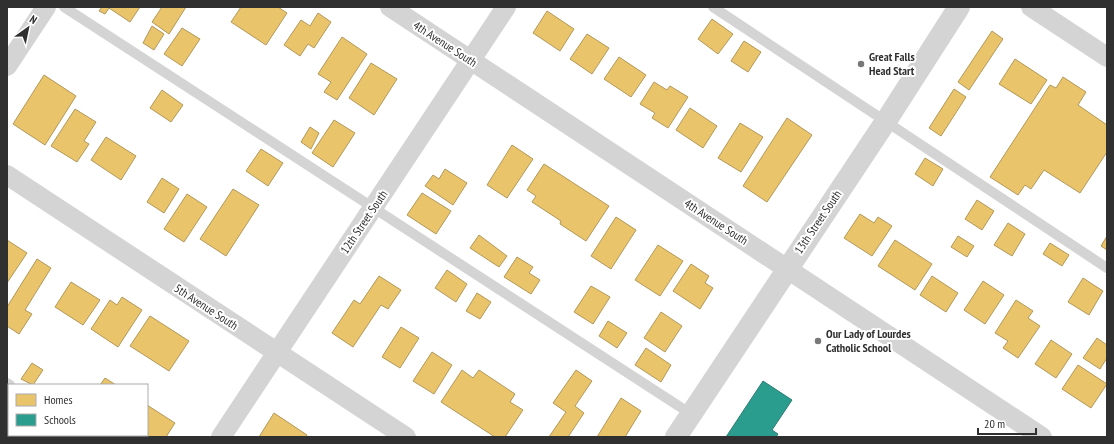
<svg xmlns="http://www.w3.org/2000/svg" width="1114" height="444" viewBox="0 0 1114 444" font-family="'PT Sans Narrow',sans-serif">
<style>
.homes{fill:#e9c46a;stroke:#b29859}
.schools{fill:#2a9d8f;stroke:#2c7c72}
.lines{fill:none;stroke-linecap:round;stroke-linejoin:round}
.service{stroke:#d4d4d4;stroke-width:10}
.minor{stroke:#d4d4d4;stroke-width:20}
.tertiary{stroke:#d4d4d4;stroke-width:22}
.poi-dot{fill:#787878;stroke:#fff;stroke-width:1.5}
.labels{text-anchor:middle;stroke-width:4;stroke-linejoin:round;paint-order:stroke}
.street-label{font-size:12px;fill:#303030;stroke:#fff}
.poi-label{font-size:12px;font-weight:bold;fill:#303030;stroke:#fff;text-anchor:start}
</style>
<rect width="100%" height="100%" fill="#fff"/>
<!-- homes -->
<g class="homes">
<polygon points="102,7 140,7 130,22 109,8 105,14 99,11"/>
<polygon points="162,7 186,7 169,34 152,22"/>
<polygon points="241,7 278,7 287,13 266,45 231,22"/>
<polygon points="547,11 574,29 560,51 533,33"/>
<polygon points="318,13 331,22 314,48 308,44 300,56 284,45 301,20 310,26"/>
<polygon points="712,19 733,34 718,54 698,39"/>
<polygon points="152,26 164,34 154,50 143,43"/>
<polygon points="182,28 200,39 182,66 164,54"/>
<polygon points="992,31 1003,39 969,90 958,82"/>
<polygon points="587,34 609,48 592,74 570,59"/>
<polygon points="342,37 367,54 337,100 324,92 331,82 318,74"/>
<polygon points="744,41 761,52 748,72 731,61"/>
<polygon points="619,57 646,75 631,97 604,79"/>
<polygon points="1015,59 1047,80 1031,104 999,84"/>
<polygon points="371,63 397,79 374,115 349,98"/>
<polygon points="44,75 76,96 45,145 13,124"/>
<polygon points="1063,77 1086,92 1078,105 1107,125 1107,152 1080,193 1044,170 1031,189 1025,185 1018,195 990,177 1050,85 1056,88"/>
<polygon points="654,82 667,90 670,86 688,97 668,128 652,118 655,113 640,104"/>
<polygon points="954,89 966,97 941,136 929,128"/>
<polygon points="162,90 183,105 171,122 150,108"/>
<polygon points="690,108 717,126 703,148 676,130"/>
<polygon points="75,109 96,122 84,141 89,144 77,162 51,146"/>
<polygon points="787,118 812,135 767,202 743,186"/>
<polygon points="334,120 355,133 333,167 312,153"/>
<polygon points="740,123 763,137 741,172 718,158"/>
<polygon points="310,127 319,133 311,149 301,142"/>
<polygon points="106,137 136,156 121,180 91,160"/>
<polygon points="512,145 533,159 507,198 487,185"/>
<polygon points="261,149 283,163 268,186 246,171"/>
<polygon points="925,158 943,169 933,186 915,174"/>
<polygon points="544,164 609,206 586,241 560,224 561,221 532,202 536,196 527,190"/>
<polygon points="445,169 467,183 453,205 425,186 433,175 439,179"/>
<polygon points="162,178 179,189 164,213 147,202"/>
<polygon points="233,189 259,205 226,256 200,239"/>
<polygon points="422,193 451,211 436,234 407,215"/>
<polygon points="187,194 207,207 184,242 164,229"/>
<polygon points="977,200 994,211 982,230 965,219"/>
<polygon points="860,214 874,223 878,217 892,226 872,256 844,238"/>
<polygon points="616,217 636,230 611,269 591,256"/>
<polygon points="1008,223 1025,234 1012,256 994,245"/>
<polygon points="479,235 507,256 499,267 470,248"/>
<polygon points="958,236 974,246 967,257 951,247"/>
<polygon points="1107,236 1107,250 1101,246"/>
<polygon points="7,240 27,253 7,283"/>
<polygon points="895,240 932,264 915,290 878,266"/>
<polygon points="1050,243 1069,255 1062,266 1043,254"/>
<polygon points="658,245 683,261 660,296 635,280"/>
<polygon points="517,257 533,267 529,273 540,280 531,294 504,277"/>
<polygon points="37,259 51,268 25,310 32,314 19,334 7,326 7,307"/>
<polygon points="691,264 709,276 705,283 713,288 700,309 673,291"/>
<polygon points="447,270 467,284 456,302 435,288"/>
<polygon points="379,276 401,290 388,309 381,305 353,347 332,333 354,300 360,304"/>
<polygon points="932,276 958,293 946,312 920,295"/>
<polygon points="1083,278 1103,291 1089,315 1068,302"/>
<polygon points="983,281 1004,295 985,324 964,310"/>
<polygon points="71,282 100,300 83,325 55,307"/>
<polygon points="591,286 610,297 593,324 574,312"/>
<polygon points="477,293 491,302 480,319 466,311"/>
<polygon points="122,297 142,310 118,347 91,329 110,300 117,305"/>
<polygon points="1016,300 1033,311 1028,318 1040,326 1018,358 1003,348 1008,341 995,333"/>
<polygon points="661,312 682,326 665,352 644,338"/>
<polygon points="150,316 189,341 169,371 130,346"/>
<polygon points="608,321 627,333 617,348 599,336"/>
<polygon points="401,327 419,338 400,368 382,357"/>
<polygon points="1097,338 1107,345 1107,358 1100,369 1083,358"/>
<polygon points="1051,340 1072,354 1056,378 1035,364"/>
<polygon points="646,348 671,365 661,382 635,365"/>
<polygon points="432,352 452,365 434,394 413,381"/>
<polygon points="32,363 43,370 33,385 21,379"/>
<polygon points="1078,365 1107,384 1091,408 1062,389"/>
<polygon points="462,370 473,378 479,370 515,394 510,402 523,410 505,437 495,437 441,402"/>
<polygon points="576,370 592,381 575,406 584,413 568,437 549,437 566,412 553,403"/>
<polygon points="105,378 116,385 100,385"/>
<polygon points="621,398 641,411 625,437 597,437"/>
<polygon points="147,405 175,423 166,437 124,437 125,435 147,435"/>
<polygon points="274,413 307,435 306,437 259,437"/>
</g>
<!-- schools -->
<polygon class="schools" points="763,381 792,400 772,430 778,434 776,437 726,437"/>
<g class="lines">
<!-- service -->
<g class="service">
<polyline points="64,7 691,414"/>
<polyline points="713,7 1107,268"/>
<polyline points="7,383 10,385"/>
<polyline points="86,435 89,437"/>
</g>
<!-- minor -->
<g class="minor">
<polyline points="390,7 1042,437"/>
<polyline points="1031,7 1107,57"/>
<polyline points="7,66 46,7"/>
<polyline points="7,175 406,437"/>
<polyline points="221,437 506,7"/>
</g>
<!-- tertiary -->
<polyline class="tertiary" points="676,437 886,121 959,7"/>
</g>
<!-- markers -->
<g class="poi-dot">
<circle cx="861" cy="64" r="4"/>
<circle cx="818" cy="341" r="4"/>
</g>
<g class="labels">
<!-- street labels -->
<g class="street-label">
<text transform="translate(445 44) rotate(33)" y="4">4th Avenue South</text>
<text transform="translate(364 222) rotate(-56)" y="4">12th Street South</text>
<text transform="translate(716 222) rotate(33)" y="4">4th Avenue South</text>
<text transform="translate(818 222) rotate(-56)" y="4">13th Street South</text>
<text transform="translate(206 307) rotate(33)" y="4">5th Avenue South</text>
</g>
<!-- poi labels -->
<g class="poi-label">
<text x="869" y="61">Great Falls<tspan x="869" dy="14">Head Start</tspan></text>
<text x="826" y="338">Our Lady of Lourdes<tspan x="826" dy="14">Catholic School</tspan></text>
</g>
</g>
<!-- border -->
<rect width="1114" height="444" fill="none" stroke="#303030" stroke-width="16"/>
<!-- legend -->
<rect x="8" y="384" width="140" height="52" fill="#ffffff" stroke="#acacac"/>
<rect x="16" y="394" width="20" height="12" fill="#e9c46a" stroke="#acacac"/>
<text x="44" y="404" font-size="12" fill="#303030">Homes</text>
<rect x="16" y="414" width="20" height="12" fill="#2a9d8f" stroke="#acacac"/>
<text x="44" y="424" font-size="12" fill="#303030">Schools</text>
<!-- north arrow -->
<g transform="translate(28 28) rotate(33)" stroke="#ffffff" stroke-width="3" paint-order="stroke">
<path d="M0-3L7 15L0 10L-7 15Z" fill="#303030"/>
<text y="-6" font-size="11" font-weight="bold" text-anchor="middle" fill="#303030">N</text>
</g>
<!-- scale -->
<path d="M978 428v6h58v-6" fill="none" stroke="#303030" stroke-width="2"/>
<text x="984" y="428" font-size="12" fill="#303030" stroke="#ffffff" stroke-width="3" paint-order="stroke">20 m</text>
</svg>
